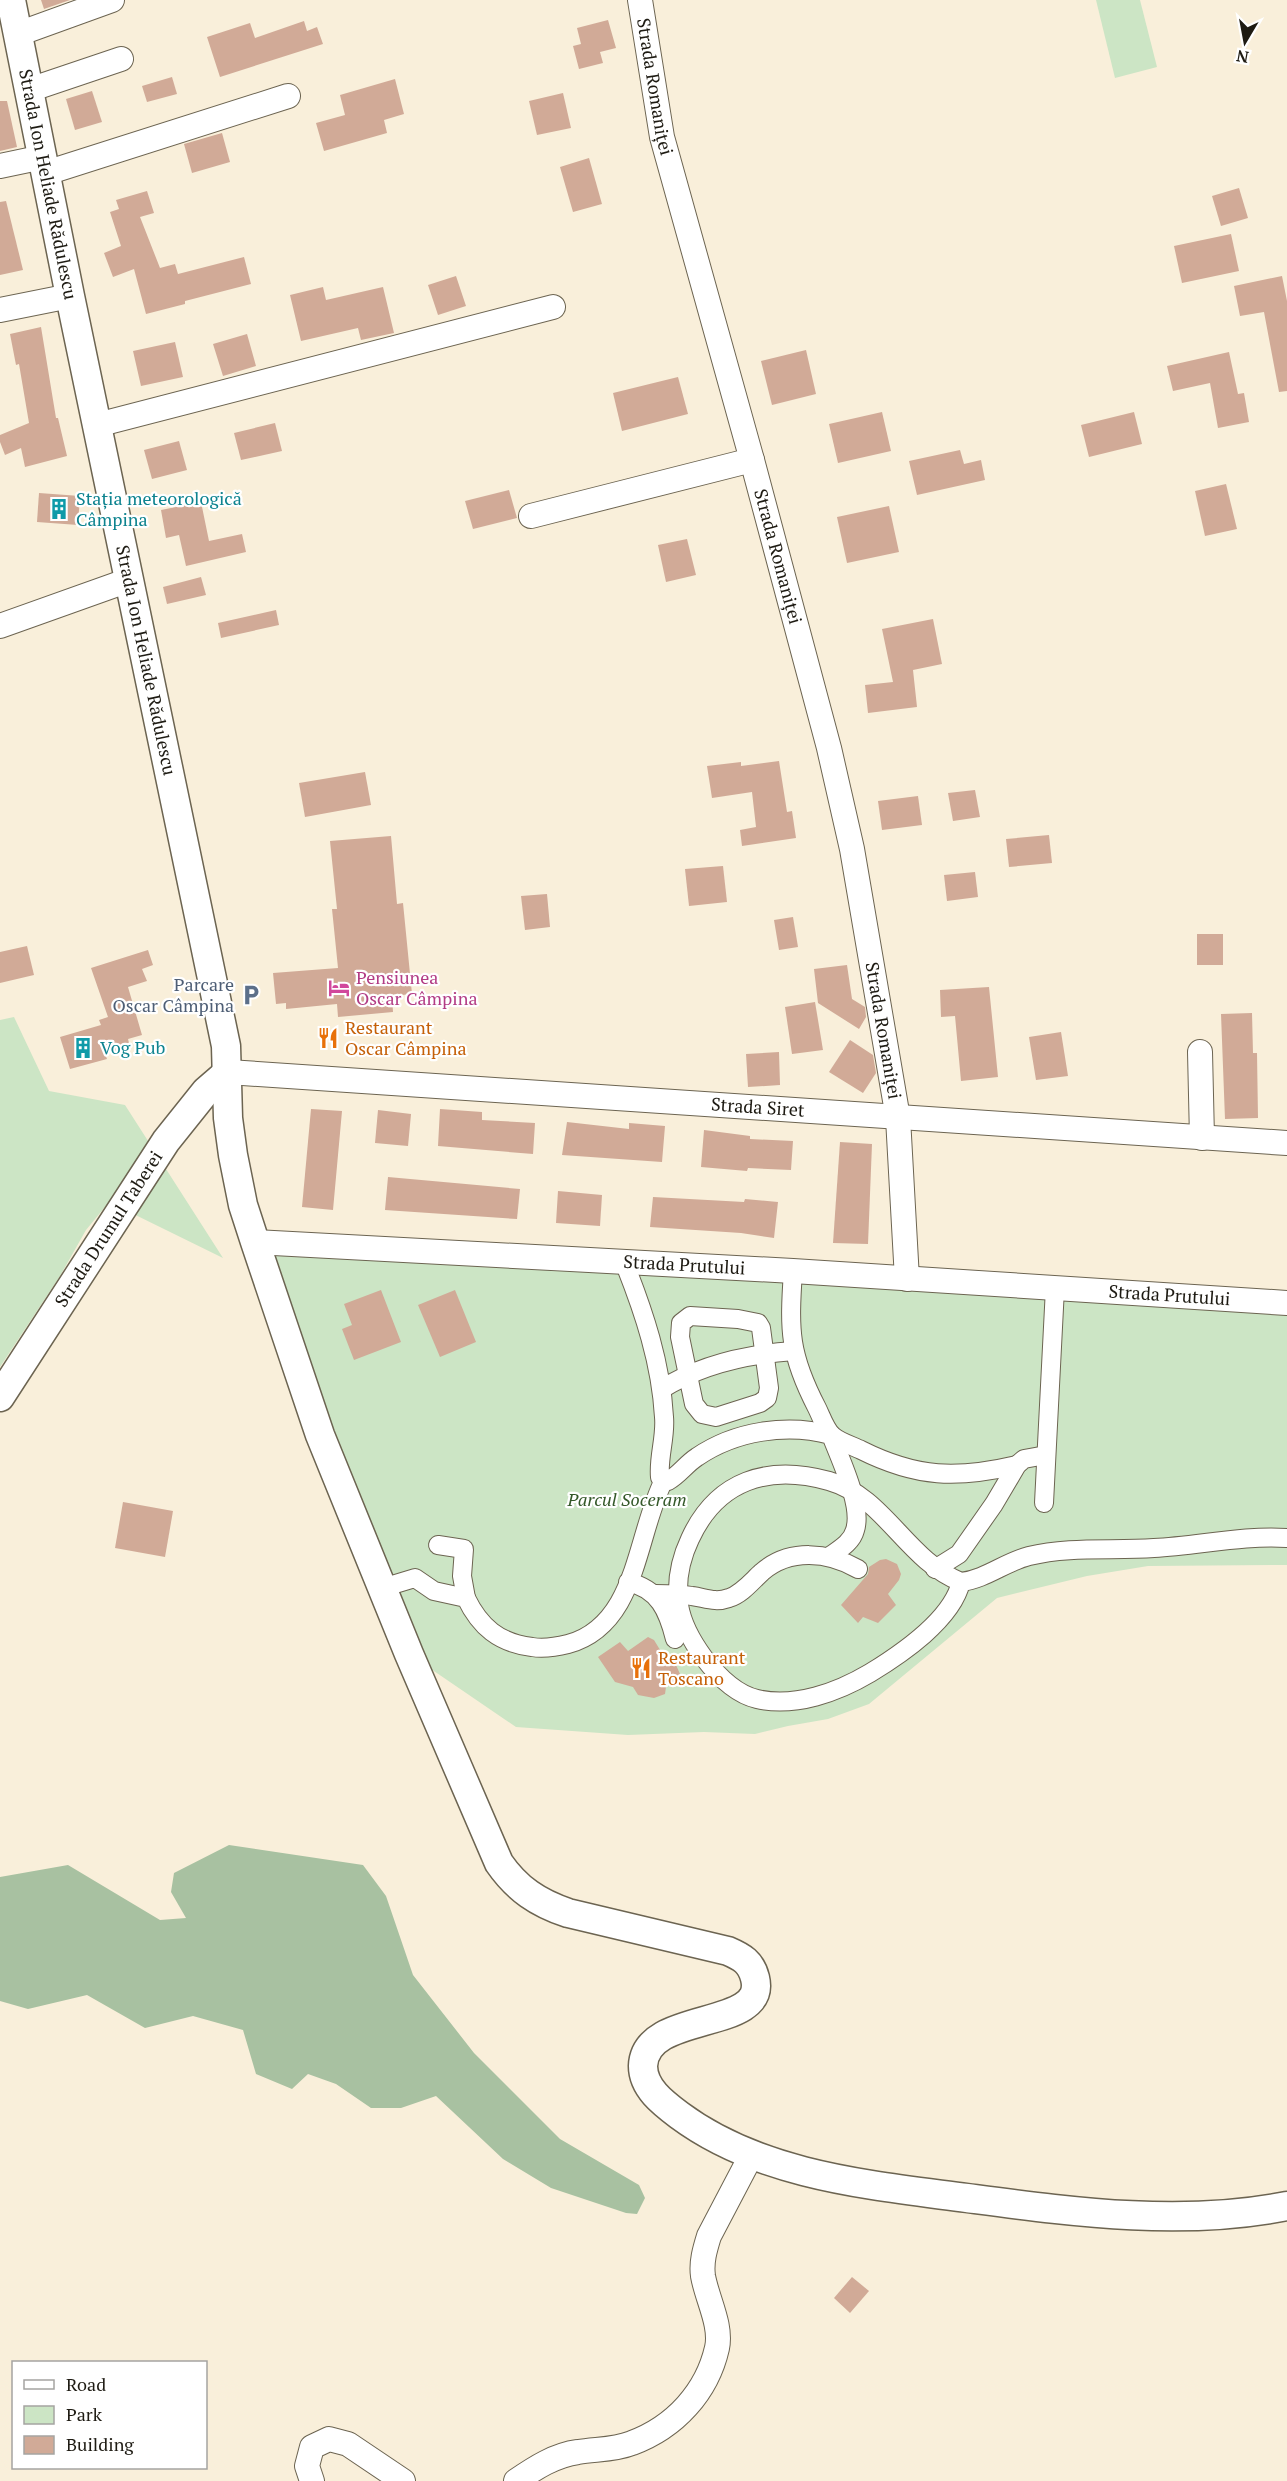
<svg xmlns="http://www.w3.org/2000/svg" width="1287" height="2481" viewBox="0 0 1287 2481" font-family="'PT Serif',serif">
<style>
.green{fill:#cce5c5}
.forest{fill:#a8c1a1}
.building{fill:#d1aa97}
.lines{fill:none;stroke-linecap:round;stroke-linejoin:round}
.pedestrian-casing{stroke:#6c6451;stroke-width:20}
.minor-casing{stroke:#6c6451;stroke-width:26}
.tertiary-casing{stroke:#6c6451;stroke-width:31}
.pedestrian{stroke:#fff;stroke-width:18}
.minor{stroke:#fff;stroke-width:24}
.tertiary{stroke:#fff;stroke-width:28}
.labels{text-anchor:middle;stroke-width:4.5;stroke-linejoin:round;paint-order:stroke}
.street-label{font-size:18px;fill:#1e1b13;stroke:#fff}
.culture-label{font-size:18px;fill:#0d838f;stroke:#fff;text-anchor:start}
.hotel-label{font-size:18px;fill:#b23c85;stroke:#fff;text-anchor:start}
.service-label{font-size:18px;fill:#4e5e75;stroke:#fff;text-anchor:end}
.food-label{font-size:18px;fill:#c56008;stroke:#fff;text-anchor:start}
.park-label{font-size:18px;font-style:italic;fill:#345829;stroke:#fff}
</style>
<rect width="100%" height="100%" fill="#f9efda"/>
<!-- green -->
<g class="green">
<polygon points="1096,0 1140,0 1157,67 1115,78"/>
<polygon points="14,1017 49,1091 125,1105 223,1258 109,1202 86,1230 60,1276 0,1367 0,1020"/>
<polygon points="255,1242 1287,1304 1287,1565 1148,1566 1087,1576 997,1598 869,1704 828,1719 788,1726 755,1734 704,1732 628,1735 516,1727 409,1654"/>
</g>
<!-- forest -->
<polygon class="forest" points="229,1845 363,1865 386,1896 413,1975 474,2053 560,2139 639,2185 645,2198 637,2214 626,2213 551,2188 503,2159 436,2096 401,2108 371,2108 336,2084 308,2074 292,2089 256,2074 243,2030 193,2016 145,2028 87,1995 28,2009 0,2001 0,1877 68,1865 160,1920 186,1918 171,1892 174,1873"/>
<!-- building -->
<g class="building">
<polygon points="41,0 70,0 44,9"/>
<polygon points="608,20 616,48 600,52 603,63 579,69 573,46 581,44 577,28"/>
<polygon points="304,21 307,31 317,27 323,44 220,77 207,37 250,23 255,38"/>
<polygon points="172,77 177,94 147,102 142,86"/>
<polygon points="395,79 404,114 384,120 387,133 324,151 316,123 345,115 340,95"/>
<polygon points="92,91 102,122 75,130 66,99"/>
<polygon points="563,93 571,128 537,135 529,101"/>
<polygon points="0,101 7,101 17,147 0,151"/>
<polygon points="222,133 230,162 192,173 184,144"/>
<polygon points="589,158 602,204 573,212 560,167"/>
<polygon points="1239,188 1248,218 1221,226 1212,196"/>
<polygon points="147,191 154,213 140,217 160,268 175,264 178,274 244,257 251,284 185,301 185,304 146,314 134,269 113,277 104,253 121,246 110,212 119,209 116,200"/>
<polygon points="6,201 23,270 0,275 0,202"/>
<polygon points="1231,234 1239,271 1182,283 1174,246"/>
<polygon points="456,276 466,306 438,315 428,285"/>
<polygon points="1282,276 1287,301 1287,391 1279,392 1264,312 1240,316 1234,286"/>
<polygon points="323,287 326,300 383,287 394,333 361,340 358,328 301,341 290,295"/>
<polygon points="41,327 56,418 58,418 67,456 25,467 21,448 5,455 0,442 0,435 29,423 19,364 16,365 10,334"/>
<polygon points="247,334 256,366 223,376 213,344"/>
<polygon points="175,342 183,377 141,386 133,351"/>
<polygon points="806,350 816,394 772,405 761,361"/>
<polygon points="1229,352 1238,394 1244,393 1249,422 1218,428 1210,383 1173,391 1167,366"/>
<polygon points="678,377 688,414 622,431 613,393"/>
<polygon points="882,412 891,451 838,463 829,424"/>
<polygon points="1134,412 1142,444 1089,457 1081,425"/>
<polygon points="275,423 282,451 241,460 234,433"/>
<polygon points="179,441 187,470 152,479 144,450"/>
<polygon points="960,450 964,464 981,460 985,480 917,495 909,461"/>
<polygon points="1226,484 1237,529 1205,536 1195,491"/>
<polygon points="509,490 517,518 473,529 465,501"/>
<polygon points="39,493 80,496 78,525 37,522"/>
<polygon points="201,502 209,541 242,534 246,552 186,566 179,535 166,538 161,510"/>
<polygon points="889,506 899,552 847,563 837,517"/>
<polygon points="687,539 696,575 666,582 658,545"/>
<polygon points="201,577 206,595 167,604 163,587"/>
<polygon points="276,610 279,625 221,638 218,623"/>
<polygon points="933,619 942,664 913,670 917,707 868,713 865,685 893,682 882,629"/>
<polygon points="779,761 787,812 792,811 796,838 742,846 740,830 756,827 752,792 712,798 707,766 741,762 741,766"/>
<polygon points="365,772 371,805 305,817 299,783"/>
<polygon points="975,790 980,817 953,821 948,793"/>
<polygon points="918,796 922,825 882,830 878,801"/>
<polygon points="1049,835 1052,863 1009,867 1006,839"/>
<polygon points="391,836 397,904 403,903 412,994 392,996 393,1012 338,1017 337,1004 286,1009 286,1003 276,1004 273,973 338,968 332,909 337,909 330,841"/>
<polygon points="723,866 727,902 689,906 685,869"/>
<polygon points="975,872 978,897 947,901 944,875"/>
<polygon points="547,894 550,927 525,930 521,896"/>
<polygon points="793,917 798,947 779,950 774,920"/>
<rect x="1197" y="934" width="26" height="31"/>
<polygon points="27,946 34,975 0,983 0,952"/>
<polygon points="148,950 153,965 142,969 147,981 128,987 142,1035 128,1039 130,1047 105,1054 107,1059 70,1069 60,1037 101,1025 99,1020 108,1017 91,968"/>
<polygon points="847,965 852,999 865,1007 866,1017 859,1029 818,1003 814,969"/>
<polygon points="989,987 998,1077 961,1081 955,1016 941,1017 940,990"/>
<polygon points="815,1002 823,1050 792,1054 785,1007"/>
<polygon points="1252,1013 1253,1053 1257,1053 1258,1118 1225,1119 1221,1014"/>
<polygon points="1061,1032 1068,1076 1036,1080 1029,1037"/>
<polygon points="850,1040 873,1055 876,1073 863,1093 829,1072"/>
<polygon points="779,1052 780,1085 748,1087 746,1054"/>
<polygon points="311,1109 342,1111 333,1210 302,1207"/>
<polygon points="440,1109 482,1112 482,1120 535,1123 533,1154 438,1146"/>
<polygon points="378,1110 411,1114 408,1146 375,1143"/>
<polygon points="567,1122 629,1129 629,1123 665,1126 662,1162 562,1155"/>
<polygon points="704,1130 750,1136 750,1139 793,1141 791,1170 748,1168 747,1171 701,1167"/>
<polygon points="840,1142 872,1144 868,1244 833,1243"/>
<polygon points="388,1177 520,1189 517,1219 385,1210"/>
<polygon points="558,1191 602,1195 600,1226 556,1223"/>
<polygon points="653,1197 744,1202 745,1199 778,1202 774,1238 741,1233 650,1227"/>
<polygon points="381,1290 401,1342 354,1360 342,1329 352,1325 344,1304"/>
<polygon points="455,1290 476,1342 440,1357 418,1305"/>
<polygon points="123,1502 173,1511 165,1557 115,1548"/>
<polygon points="886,1559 897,1564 901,1574 899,1580 888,1594 896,1605 878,1623 863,1617 858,1623 841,1605 868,1574 869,1567 880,1560"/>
<polygon points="648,1637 654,1640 668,1663 676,1665 680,1674 676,1682 666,1687 665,1694 654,1698 638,1695 633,1687 615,1682 598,1657 620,1642 628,1651"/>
<polygon points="852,2277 869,2291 850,2313 834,2298"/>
</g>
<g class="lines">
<defs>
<g id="pedestrian">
<path d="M624 1262C644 1312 661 1363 664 1417 666 1437 658 1457 660 1477L668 1481C679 1475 686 1464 697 1457 735 1431 787 1423 831 1435 840 1459 863 1506 855 1530 852 1542 840 1549 830 1556"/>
<path d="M793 1271C789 1331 789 1354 817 1408 821 1416 826 1431 833 1436 840 1442 853 1446 861 1450 917 1478 957 1479 1017 1465"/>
<polygon points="690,1316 738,1319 758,1323 761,1328 769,1388 767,1398 760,1403 716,1417 702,1414 694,1404 680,1337 681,1323"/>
<path d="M662 1389C700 1365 749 1354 794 1351"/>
<polyline points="1044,1503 1055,1288"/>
<polyline points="438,1545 464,1549 462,1576 466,1598"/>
<polyline points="935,1569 959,1554 994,1504 1017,1465 1024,1459 1046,1455"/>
<path d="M628 1582C659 1589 668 1611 675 1639"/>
<path d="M961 1582C952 1620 901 1654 870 1673 838 1692 795 1708 757 1699 735 1694 717 1675 704 1658 693 1643 682 1624 679 1605 676 1583 680 1560 690 1539 717 1480 768 1464 829 1481 885 1497 906 1560 961 1582 986 1579 1005 1562 1029 1556 1070 1546 1113 1551 1154 1548 1198 1546 1242 1535 1287 1538"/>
<path d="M382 1588 415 1578 434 1591 466 1598C480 1627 499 1643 532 1647 544 1649 556 1647 568 1644 638 1625 636 1534 664 1480"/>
<path d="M655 1594C667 1594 680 1594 692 1596 706 1598 715 1603 729 1598 742 1594 752 1581 762 1572 790 1548 828 1552 858 1569"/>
</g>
<g id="minor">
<path id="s1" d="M640 0 662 137 752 460 829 748 852 849 898 1118 907 1279"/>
<polyline points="18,34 112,0"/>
<polyline points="29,90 121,59"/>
<polyline points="0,166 43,157"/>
<polyline points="46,173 288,96"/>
<polyline points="0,310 70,296"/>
<polyline points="97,425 553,307"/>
<polyline points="531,516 752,460"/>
<polyline points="0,626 129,580"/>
<polyline points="1200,1052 1202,1138"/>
<path id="s2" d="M228 1072 1287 1143"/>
<path id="s3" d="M255 1242 793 1271 1287 1303"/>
<polyline points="312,2481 307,2466 312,2447 329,2439 348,2444 403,2481"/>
<path d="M516 2481C535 2468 555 2455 578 2452 596 2449 615 2450 632 2443 675 2427 707 2392 717 2348 722 2325 707 2299 703 2276 701 2262 705 2249 709 2236L752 2154"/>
</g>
<g id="tertiary">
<path id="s4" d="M11 0 70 296 226 1046 228 1118 233 1155 243 1205 255 1242 320 1435 409 1654 499 1863C517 1889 538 1903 568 1913L728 1951C742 1957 751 1962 755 1978 768 2032 645 2009 643 2066 643 2088 663 2103 679 2115 761 2176 870 2185 967 2198 1074 2212 1181 2227 1287 2206"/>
<path id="s5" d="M0 1397 166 1141 206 1091 228 1072"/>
</g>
</defs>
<!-- pedestrian casing -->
<use href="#pedestrian" class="pedestrian-casing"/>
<!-- minor casing -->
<use href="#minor" class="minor-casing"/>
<!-- tertiary casing -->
<use href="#tertiary" class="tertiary-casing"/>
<!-- pedestrian -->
<use href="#pedestrian" class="pedestrian"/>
<!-- minor -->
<use href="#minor" class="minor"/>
<!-- tertiary -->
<use href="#tertiary" class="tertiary"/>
</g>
<!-- icons -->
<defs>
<symbol id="building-bare" viewBox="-9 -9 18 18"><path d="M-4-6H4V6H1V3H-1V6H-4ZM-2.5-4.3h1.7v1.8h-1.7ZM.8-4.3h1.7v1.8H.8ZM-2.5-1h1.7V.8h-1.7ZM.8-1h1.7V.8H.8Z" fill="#0f9aa8" stroke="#fff" stroke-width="2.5" paint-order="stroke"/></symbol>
<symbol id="hotel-bare" viewBox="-9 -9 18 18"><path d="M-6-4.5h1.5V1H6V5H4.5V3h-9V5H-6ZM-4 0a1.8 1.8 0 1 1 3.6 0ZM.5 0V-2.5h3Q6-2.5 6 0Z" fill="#d1479c" stroke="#fff" stroke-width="2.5" paint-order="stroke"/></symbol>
<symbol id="parking-bare" viewBox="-9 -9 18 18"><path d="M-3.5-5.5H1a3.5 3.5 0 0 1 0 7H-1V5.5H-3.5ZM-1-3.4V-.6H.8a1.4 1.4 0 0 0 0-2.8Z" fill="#5c6f8a" stroke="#fff" stroke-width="2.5" paint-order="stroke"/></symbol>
<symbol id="restaurant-bare" viewBox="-9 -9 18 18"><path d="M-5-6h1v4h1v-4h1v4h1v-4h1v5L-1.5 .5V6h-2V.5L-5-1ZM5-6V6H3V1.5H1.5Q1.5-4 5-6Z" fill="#e8710a" stroke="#fff" stroke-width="2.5" paint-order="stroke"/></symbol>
</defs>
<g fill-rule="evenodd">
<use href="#building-bare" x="44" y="494" width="30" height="30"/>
<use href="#hotel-bare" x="324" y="973" width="30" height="30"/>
<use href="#parking-bare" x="236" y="980" width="30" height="30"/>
<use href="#restaurant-bare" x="313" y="1023" width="30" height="30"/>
<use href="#building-bare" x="68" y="1033" width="30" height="30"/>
<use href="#restaurant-bare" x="626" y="1653" width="30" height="30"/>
</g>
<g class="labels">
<!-- street labels -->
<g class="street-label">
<text dy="6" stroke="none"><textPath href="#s1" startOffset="88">Strada Romaniței</textPath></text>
<text dy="6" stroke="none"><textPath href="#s4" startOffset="188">Strada Ion Heliade Rădulescu</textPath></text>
<text dy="6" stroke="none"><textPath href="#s1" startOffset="574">Strada Romaniței</textPath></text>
<text dy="6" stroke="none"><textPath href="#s4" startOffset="674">Strada Ion Heliade Rădulescu</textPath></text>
<text dy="6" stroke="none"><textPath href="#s1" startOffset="1060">Strada Romaniței</textPath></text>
<text dy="6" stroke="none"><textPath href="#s2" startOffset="531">Strada Siret</textPath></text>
<text dy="6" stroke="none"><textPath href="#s5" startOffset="200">Strada Drumul Taberei</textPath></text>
<text dy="6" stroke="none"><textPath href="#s3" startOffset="430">Strada Prutului</textPath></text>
<text dy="6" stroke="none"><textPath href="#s3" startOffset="916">Strada Prutului</textPath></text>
</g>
<!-- culture labels -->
<g class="culture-label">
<text x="76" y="505">Stația meteorologică<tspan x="76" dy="21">Câmpina</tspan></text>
<text x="100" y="1054">Vog Pub</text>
</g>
<!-- hotel labels -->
<g class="hotel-label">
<text x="356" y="984">Pensiunea<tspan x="356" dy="21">Oscar Câmpina</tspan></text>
</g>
<!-- service labels -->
<g class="service-label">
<text x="234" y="991">Parcare<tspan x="234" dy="21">Oscar Câmpina</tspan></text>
</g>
<!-- food labels -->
<g class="food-label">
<text x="345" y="1034">Restaurant<tspan x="345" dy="21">Oscar Câmpina</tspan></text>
<text x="658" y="1664">Restaurant<tspan x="658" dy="21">Toscano</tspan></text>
</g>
<!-- park labels -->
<g class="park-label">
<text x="627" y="1506">Parcul Soceram</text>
</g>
</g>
<!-- legend -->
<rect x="12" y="2361" width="195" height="108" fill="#ffffff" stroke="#a5a4a1" stroke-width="1.5"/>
<rect x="24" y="2380" width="30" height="9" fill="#ffffff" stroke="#a5a4a1" stroke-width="1.5"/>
<text x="66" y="2391" font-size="18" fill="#1e1b13">Road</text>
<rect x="24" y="2406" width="30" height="18" fill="#cce5c5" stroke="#a5a4a1" stroke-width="1.5"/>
<text x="66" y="2421" font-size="18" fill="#1e1b13">Park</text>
<rect x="24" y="2436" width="30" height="18" fill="#d1aa97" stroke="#a5a4a1" stroke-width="1.5"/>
<text x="66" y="2451" font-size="18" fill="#1e1b13">Building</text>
<!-- north arrow -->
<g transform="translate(1245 42) rotate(190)" stroke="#ffffff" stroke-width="4.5" paint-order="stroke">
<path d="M0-4.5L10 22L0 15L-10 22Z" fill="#1e1b13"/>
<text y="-9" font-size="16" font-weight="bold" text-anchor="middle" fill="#1e1b13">N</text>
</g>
</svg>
